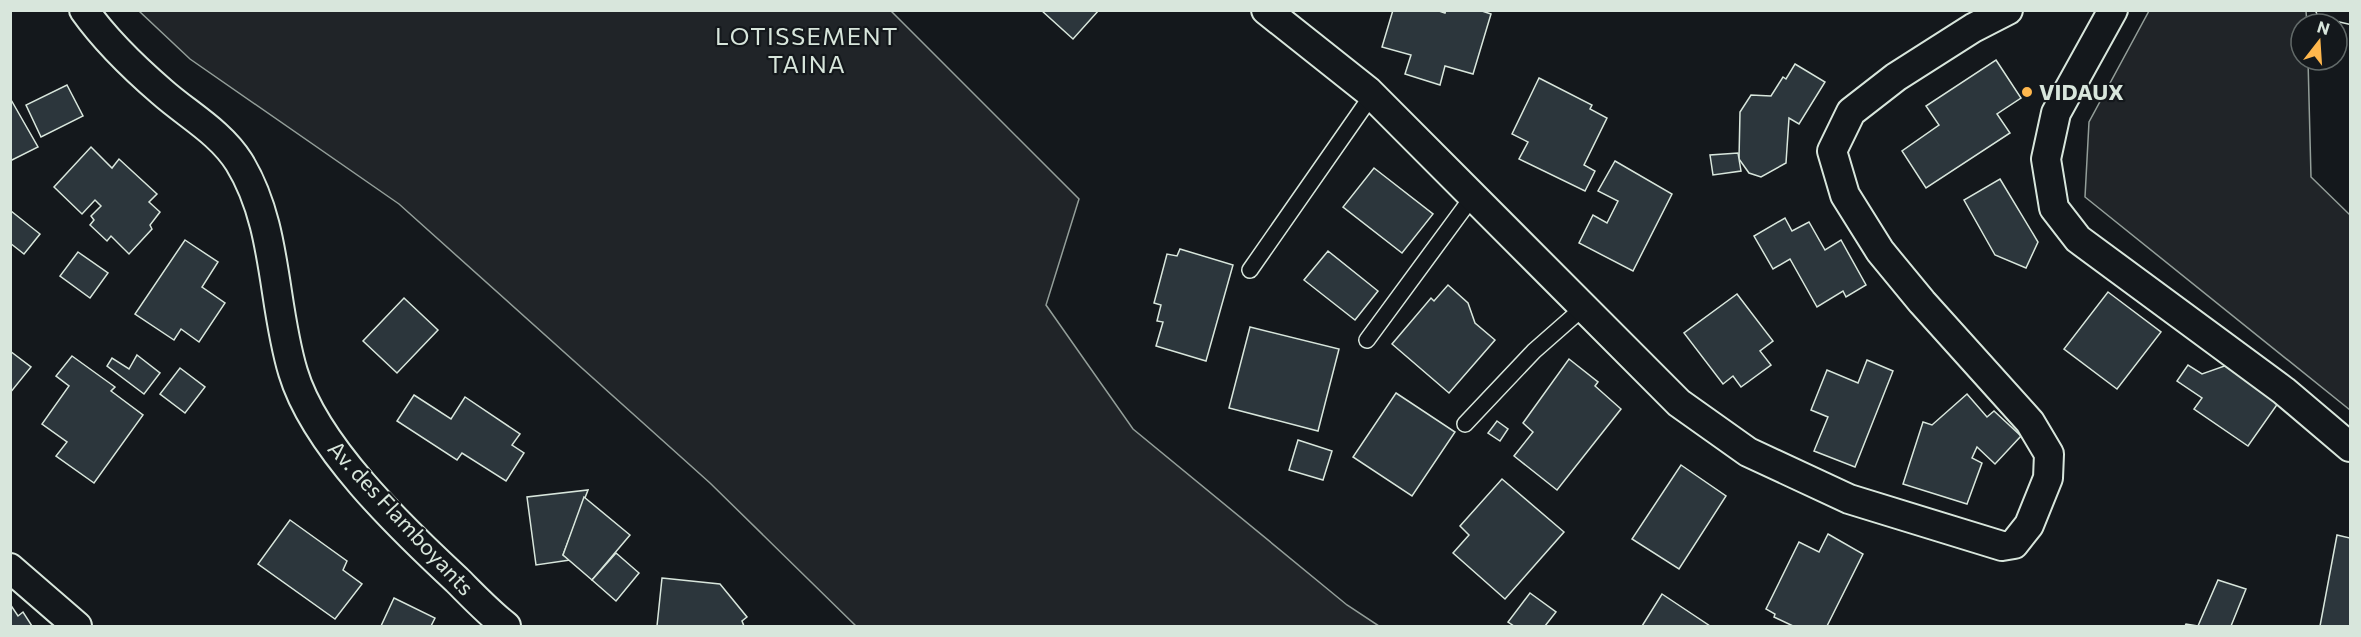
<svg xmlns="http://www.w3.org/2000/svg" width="2361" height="637" viewBox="0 0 2361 637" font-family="Commissioner,sans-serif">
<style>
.green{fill:#202428;stroke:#939e99;stroke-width:1.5}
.building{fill:#2c363c;stroke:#d8e6dc;stroke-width:1.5}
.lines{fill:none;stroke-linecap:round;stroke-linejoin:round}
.service-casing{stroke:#d8e6dc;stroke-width:18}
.minor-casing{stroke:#d8e6dc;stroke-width:32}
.service{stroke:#14181c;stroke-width:15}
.minor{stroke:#14181c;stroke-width:28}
.poi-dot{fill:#ffb74d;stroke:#14181c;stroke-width:2}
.labels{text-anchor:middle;stroke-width:4.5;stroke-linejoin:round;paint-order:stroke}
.poi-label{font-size:22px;font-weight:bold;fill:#d8e6dc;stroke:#14181c;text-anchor:start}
.street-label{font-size:22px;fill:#d8e6dc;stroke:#14181c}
.neighbourhood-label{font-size:24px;letter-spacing:1.5px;fill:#d8e6dc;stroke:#14181c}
</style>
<rect width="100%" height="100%" fill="#14181c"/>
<!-- green -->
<g class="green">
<polygon points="139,11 891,11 1079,199 1046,305 1133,429 1347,605 1379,626 856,626 710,483 399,204 190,59"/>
<polygon points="2149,11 2306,11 2307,24 2301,24 2301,60 2308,60 2311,177 2350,215 2350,410 2085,197 2089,122"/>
</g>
<!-- building -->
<g class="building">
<polygon points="1041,10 1099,10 1073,39"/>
<polygon points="1393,10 1436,10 1445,13 1446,10 1479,10 1491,14 1473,74 1445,66 1440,85 1405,74 1411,55 1382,47"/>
<polygon points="1996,60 2021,98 1997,114 2010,133 1926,188 1902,151 1939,125 1926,106"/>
<polygon points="1795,64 1825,82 1799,124 1789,118 1786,163 1761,177 1749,173 1739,159 1740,112 1751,95 1771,96 1783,77 1786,79"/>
<polygon points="1539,78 1592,105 1590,109 1607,118 1584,165 1595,171 1585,191 1519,159 1528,142 1512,134"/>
<polygon points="67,85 83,116 41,137 26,105"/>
<polygon points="10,98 38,147 10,161"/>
<polygon points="91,147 112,168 119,159 157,194 149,202 160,212 150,225 152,229 129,254 111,236 107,241 90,225 94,220 91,216 101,206 95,200 82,214 54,187"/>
<polygon points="1738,153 1741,171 1713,175 1710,155"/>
<polygon points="1615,161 1672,194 1633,271 1579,243 1593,215 1607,223 1618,201 1598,191"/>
<polygon points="1374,168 1433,214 1402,253 1343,207"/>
<polygon points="2000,179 2038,242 2026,268 1995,255 1964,200"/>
<polygon points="11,211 40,234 24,254 10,243"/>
<polygon points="1785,218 1792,231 1809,222 1825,250 1841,240 1866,285 1846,297 1843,291 1817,307 1790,259 1773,269 1754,236"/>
<polygon points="185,240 218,262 202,287 225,303 199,342 181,329 174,340 135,314"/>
<polygon points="1180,249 1233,265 1206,361 1156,346 1163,322 1157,321 1161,305 1154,303 1167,254 1177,256"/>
<polygon points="1328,251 1378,291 1355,320 1304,280"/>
<polygon points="78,252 108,273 90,298 60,276"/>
<polygon points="1448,285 1468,303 1475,323 1495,340 1449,393 1392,344 1431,298 1434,301"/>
<polygon points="2108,292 2161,332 2117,389 2064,349"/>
<polygon points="1737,294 1773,341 1760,351 1771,365 1741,387 1733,376 1723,384 1684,333"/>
<polygon points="404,298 438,330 397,373 363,341"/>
<polygon points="1250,327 1339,349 1318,431 1229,408"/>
<polygon points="10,351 31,367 10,393"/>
<polygon points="137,355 160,373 144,394 107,366 112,358 129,369"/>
<polygon points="72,356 115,387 111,391 143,415 94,483 56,456 67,442 42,424 69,386 56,376"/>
<polygon points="1569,359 1598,382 1595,386 1621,409 1557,490 1514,456 1533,432 1523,423"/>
<polygon points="1867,360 1893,371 1855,467 1814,451 1828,417 1811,410 1827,370 1858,383"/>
<polygon points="2230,364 2281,399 2248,446 2194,409 2202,398 2177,381 2188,365 2202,374"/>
<polygon points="180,368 205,387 185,413 160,394"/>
<polygon points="1396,393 1455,432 1412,496 1353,457"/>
<polygon points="1967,394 1987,417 1994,411 2021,436 1995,464 1977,447 1972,458 1982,463 1967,504 1903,484 1923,422 1932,425"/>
<polygon points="414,395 451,419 465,397 520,434 512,445 524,453 506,481 462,453 457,460 397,421"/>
<polygon points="1497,421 1508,429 1500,441 1488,433"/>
<polygon points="1298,440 1332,451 1323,480 1289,470"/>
<polygon points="1681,465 1726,496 1679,569 1632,539"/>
<polygon points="1502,479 1564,532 1505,599 1453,553 1469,535 1460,526"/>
<polygon points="588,490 563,555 570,560 536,565 527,497"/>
<polygon points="584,497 630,535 592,580 563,555"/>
<polygon points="290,520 347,561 343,570 362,584 335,619 258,564"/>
<polygon points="1828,534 1863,554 1827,626 1793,626 1774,617 1775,614 1766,609 1799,542 1819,552"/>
<polygon points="2337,535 2350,538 2350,626 2320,626"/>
<polygon points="616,553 639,573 616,601 592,580"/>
<polygon points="662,578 720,584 747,617 742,621 744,626 657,626"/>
<polygon points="2218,580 2246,589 2231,626 2185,626 2186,624 2198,626"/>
<polygon points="1530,593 1556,612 1545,626 1514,626 1508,622"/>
<polygon points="1662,594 1710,626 1642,626"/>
<polygon points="394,598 435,618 431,626 381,626"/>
<polygon points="10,604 18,616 23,612 32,626 10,626"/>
</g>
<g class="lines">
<defs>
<g id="service">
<polyline points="2324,10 2350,16"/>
<polyline points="1250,270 1372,95"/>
<polyline points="1367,340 1473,196"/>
<polyline points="1465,424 1534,351 1584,307"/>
</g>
<g id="minor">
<path d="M84 10C106 41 133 67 162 92 188 115 220 132 239 162 278 225 272 303 293 372 315 446 401 528 457 580 473 596 489 613 506 626"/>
<polyline points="1266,10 1368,91 1679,403 1748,452 1849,499 2002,546 2014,544 2029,525 2048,478 2049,454 2030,422 1922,302 1880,251 1845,195 1832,151 1851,112 1896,77 1973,28 2008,10"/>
<polyline points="2113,10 2056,113 2046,159 2054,208 2078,239 2284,391 2350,447"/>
<polyline points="10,568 77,626"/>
</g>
</defs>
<!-- service casing -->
<use href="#service" class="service-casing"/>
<!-- minor casing -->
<use href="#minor" class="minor-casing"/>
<!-- service -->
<use href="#service" class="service"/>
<!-- minor -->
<use href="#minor" class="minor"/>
</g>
<!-- markers -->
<circle class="poi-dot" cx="2027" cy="92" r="6"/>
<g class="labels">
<!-- poi labels -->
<g class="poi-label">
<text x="2039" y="100">VIDAUX</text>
</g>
<!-- street labels -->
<g class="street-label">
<text transform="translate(401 518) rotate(47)" y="8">Av. des Flamboyants</text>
</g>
<!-- neighbourhood labels -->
<g class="neighbourhood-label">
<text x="807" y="45">LOTISSEMENT<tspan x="807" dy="28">TAINA</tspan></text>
</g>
</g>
<!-- border -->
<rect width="2361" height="637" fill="none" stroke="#d8e6dc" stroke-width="24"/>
<!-- north arrow -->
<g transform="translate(2319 42) rotate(17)"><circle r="28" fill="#14181c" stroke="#626a69" stroke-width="1.5"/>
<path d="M0-4.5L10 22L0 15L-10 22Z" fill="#ffb74d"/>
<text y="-9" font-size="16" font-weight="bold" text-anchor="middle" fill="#d8e6dc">N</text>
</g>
</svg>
